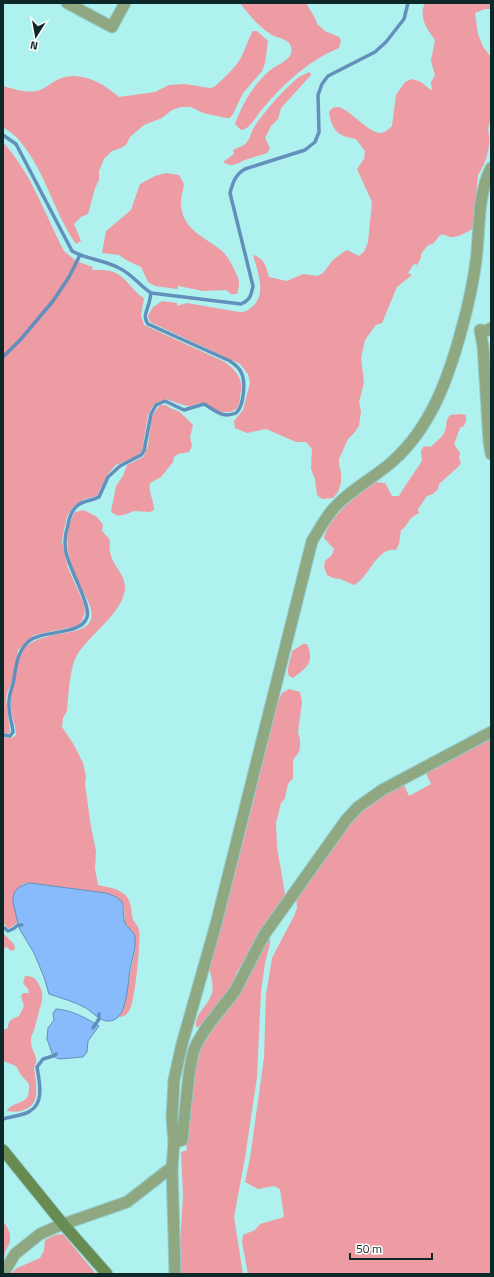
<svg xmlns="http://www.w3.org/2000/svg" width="494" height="1277" viewBox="0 0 494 1277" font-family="'Titillium Web',sans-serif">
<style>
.green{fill:#ed9ca3}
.water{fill:#88bbfb;stroke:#638fbc}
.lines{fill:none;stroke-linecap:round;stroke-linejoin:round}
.stream{stroke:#638fbc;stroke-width:3.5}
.minor-casing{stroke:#92cdcb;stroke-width:13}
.tertiary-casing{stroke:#92cdcb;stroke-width:13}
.secondary-casing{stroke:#92cdcb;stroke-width:13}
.minor{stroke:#90a882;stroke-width:11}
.tertiary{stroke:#90a882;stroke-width:11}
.secondary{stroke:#688b52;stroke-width:11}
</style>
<rect width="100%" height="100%" fill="#aff1ef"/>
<!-- green -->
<g class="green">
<path d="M240 3H306L315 18 317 24 325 31 339 37 341 40 339 48C309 60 285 83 264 107 257 114 251 129 241 130L235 124C242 105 252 87 267 73 273 66 288 62 291 54 292 50 291 45 289 43 284 38 277 38 272 35 259 27 249 15 240 3Z"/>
<path d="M425 3H491V9H485L475 13 478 34 483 47 491 57V121C485 129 491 136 489 145 488 156 484 166 478 175L473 229C466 232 458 238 450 237 446 236 445 234 440 235L434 243 427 246 421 254V258L417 265 414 264 408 273 412 275 397 287 382 323 376 325 365 340 361 358 364 382 359 402 361 411 359 426 354 433 348 439 339 459V464L341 473V483L338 492 333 498 322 499 317 495 315 479 311 469 312 449 306 442H296L266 429 247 433 235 428 234 421 243 410 250 383 248 374 240 364 150 322 148 316 153 307 162 301 177 303V306L187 303 239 312C246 312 248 310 253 306 267 293 257 270 253 255 264 258 266 266 269 277L287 281 303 274 317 276 323 273 333 260 342 253 347 250 359 256 364 252 368 242 372 202 357 169 364 159 365 151 356 139C338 136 332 131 329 112 340 93 364 134 382 133 385 132 389 129 392 126L396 95 405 82 412 79 421 82 432 91 431 82 435 75 431 61 435 40C427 29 418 17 425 3Z"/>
<path d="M253 31H257L268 41 265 63 262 71 243 93 233 114 230 118H226L203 113 191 107H181L172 110 162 118 144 125 130 137 126 145 121 148 112 151 104 159 99 171V180L95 188 88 214 81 217 74 224 81 241 76 244C53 211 45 169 18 139 14 134 8 131 3 127V86C14 89 25 93 37 91 45 89 52 82 59 79 80 70 103 83 119 97L155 92 169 85 185 84 210 88 214 87C225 77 239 65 244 51 248 43 248 39 253 31Z"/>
<path d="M310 72 311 75 281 108 278 119 271 126 265 138 270 148 267 153C261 155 254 157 248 159 238 162 233 169 223 162L234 154 233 150C236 148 241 147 244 145 250 141 250 134 253 129 261 115 286 87 299 77 302 75 306 74 310 72Z"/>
<path d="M3 142C31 173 45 214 64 251L76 261 93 267 92 270C103 270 114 269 123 278 131 285 135 293 144 298L141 315 144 325 225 362C234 369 243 378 241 390 239 402 241 412 226 412 223 412 220 412 217 411 212 408 209 404 204 403 199 402 194 406 189 406 180 405 173 401 165 399L154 404 148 415 142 451 135 457 116 465 107 475 97 496 84 499 73 507 67 517 63 534 62 542 68 568 84 604 85 612 82 621 77 626 34 635 18 650 13 679 8 691 6 699 10 731 9 733 3 734Z"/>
<path d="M166 173 179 175 184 184C183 191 180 199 181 206 184 231 205 237 221 250 228 256 231 263 235 271 240 282 240 283 237 294H231L226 290 203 291 178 286 177 289 155 286 148 282 141 267 126 260 119 255 102 253 106 231 131 210 140 184 155 176Z"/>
<path d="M160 405H166C169 408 173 409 178 411 184 415 188 420 193 425L190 437 192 446 189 452 178 454 174 457 173 462 161 477 150 483C148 493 154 499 154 510L150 512 134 511 127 514 118 516 111 512 116 486 123 476 127 465 143 457 145 453 148 446 152 416Z"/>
<path d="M461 414 466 415V421L464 426 460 428 454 444 460 453 459 458 461 463 458 467 439 484 438 489 433 494 427 496 418 509 419 513 411 518 404 528 401 530 399 544 396 550C376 547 370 577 354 585L340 579 333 578 327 575 324 567 325 561 332 555 334 549 324 538C328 517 357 496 373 482L385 483 392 496H399L403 489 422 461 421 451 423 447 427 446 431 447C435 442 443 437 445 431 448 424 444 423 450 415Z"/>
<path d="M84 510 97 517 103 525 102 531 110 540C110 544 109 549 110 552 112 565 126 575 125 588 124 613 87 636 76 657 70 668 68 698 67 711L63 718 62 727 74 745 83 763 86 776 85 784 91 827 96 851 95 868 98 885C107 887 117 888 124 894 131 900 131 908 132 916 133 922 138 925 139 930 141 940 135 1001 130 1009 127 1015 124 1017 118 1017L122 1011 124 1002 135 951 134 934 125 923 124 906 106 893 30 883 22 884 16 914 18 922 10 928H7L3 922V737L12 738 16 735C16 726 12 717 11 708 10 700 16 665 19 657 32 626 86 640 91 619 93 610 88 601 84 593 71 567 59 540 75 512Z"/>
<path d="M303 644H307C315 663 307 667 293 678L289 676C286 668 291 659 292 651Z"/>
<path d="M289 689 300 692 302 702 298 732 300 740V747L299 752 293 760V778L288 784 285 798 281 803 276 823 277 847 286 900 255 939 247 961 237 971 233 985 202 1026 196 1027C194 1014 209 1005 212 993 214 985 211 976 209 968L246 831 278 701 282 693Z"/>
<polygon points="491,735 491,1274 248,1274 242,1242 243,1235 255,1230 260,1224 284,1217 280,1189 274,1186 258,1189 245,1182 250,1158 264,1058 266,994 269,977 272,958 294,916 297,908 296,896 361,809 403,783 409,796 431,784 425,771"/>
<polygon points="3,933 14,944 15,948 14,950 11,951 7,947 3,949"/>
<polygon points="270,937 270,944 265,963 261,992 257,1077 245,1158 234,1217 243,1274 180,1274 180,1243 183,1196 181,1152 187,1150 185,1138 191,1074 199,1046 266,941"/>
<path d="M25 976C31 976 35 977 38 983 46 996 41 1002 38 1015 37 1019 36 1023 35 1027 34 1031 32 1034 31 1039 30 1052 41 1057 34 1067 35 1081 42 1102 26 1109 20 1112 14 1112 7 1111V1110C19 1098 30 1107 29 1084L21 1075 16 1066 3 1061V1030L8 1028C8 1019 13 1019 19 1016L24 1006 21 996 23 993H29L28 989 23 983Z"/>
<polygon points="3,1222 6,1225 10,1234 10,1242 5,1252 3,1264"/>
<polygon points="63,1234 96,1274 10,1274 17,1268 40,1258 44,1251 45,1240 55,1235"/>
</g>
<!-- water -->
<g class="water">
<path d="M30 883 106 893C130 901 120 905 125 923 127 928 135 931 135 938 136 949 132 959 130 970 128 982 127 1009 118 1017 117 1019 112 1021 110 1021 100 1022 94 1013 86 1008 75 1002 61 998 49 994L44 977 34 953 19 928 13 902C12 890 20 885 30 883Z"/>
<path d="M56 1009C72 1010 86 1018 99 1026L88 1041 87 1052 83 1057 59 1059 53 1056 47 1039 48 1028 54 1020 53 1013Z"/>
</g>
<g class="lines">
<!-- stream -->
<g class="stream">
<path d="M3 135 16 144 72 251C88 260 105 260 119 268 132 274 140 286 151 293L241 304C250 300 251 296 253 286L230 193C233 182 235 175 245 169L305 150 315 142 319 132 318 95 322 84 328 76 375 52 386 42 404 19 408 3"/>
<polyline points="3,357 21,339 53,301 69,277 80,255"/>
<path d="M3 735 10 736 13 732C12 722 8 712 9 702 9 695 11 690 13 684 16 669 16 653 28 642 42 629 82 636 87 617 91 605 69 569 66 552 64 542 65 534 68 525 69 519 72 510 77 506 83 500 92 501 99 497L108 477 120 466 141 455 144 451 151 414 156 405 165 401 184 410 204 404C215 410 222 419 236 413 244 406 246 381 241 372 239 367 234 364 230 361L148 324C143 316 146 314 148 306 150 302 150 297 151 293"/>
<polyline points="3,927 8,931 13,929 18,925 22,925"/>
<polyline points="93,1028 99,1019 99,1014"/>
<path d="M3 1119C12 1116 23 1116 30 1111 45 1103 39 1080 37 1067L43 1059 53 1056 56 1054"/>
</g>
<defs>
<g id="minor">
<polyline points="67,3 112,27 125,3"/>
<polyline points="491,328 486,331 480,330 483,346 489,441 491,454"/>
<polyline points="174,1143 182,1140 189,1074 193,1053 197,1043 206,1028 235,991 264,935 346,820 358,807 382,790 491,732"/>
<polyline points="3,1274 15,1254 40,1234 58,1226 127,1202 172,1167"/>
<path d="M175 1274 172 1167 174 1143 172 1117 174 1080 182 1044 216 924 312 541C319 530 325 518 334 508 351 489 374 478 393 461 432 426 449 376 462 328"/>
</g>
<path id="tertiary" d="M462 328C468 306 473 284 476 261 480 231 477 196 491 168"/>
<polyline id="secondary" points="3,1150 63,1224 107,1274"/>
</defs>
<!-- minor casing -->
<use href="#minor" class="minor-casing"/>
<!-- tertiary casing -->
<use href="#tertiary" class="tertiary-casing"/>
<!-- secondary casing -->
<use href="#secondary" class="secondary-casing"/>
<!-- minor -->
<use href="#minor" class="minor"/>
<!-- tertiary -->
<use href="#tertiary" class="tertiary"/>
<!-- secondary -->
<use href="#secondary" class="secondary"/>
</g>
<!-- border -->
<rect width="494" height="1277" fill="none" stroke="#0d2828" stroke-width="8"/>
<!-- north arrow -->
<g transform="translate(36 36) rotate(191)" stroke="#ffffff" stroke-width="3" paint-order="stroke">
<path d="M0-3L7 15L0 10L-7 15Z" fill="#0d2828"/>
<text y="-6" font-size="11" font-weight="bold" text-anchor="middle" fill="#0d2828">N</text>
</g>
<!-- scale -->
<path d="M350 1253v6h82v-6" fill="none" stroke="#0d2828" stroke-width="2"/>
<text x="356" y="1253" font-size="12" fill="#0d2828" stroke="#ffffff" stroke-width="3" paint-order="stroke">50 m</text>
</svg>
